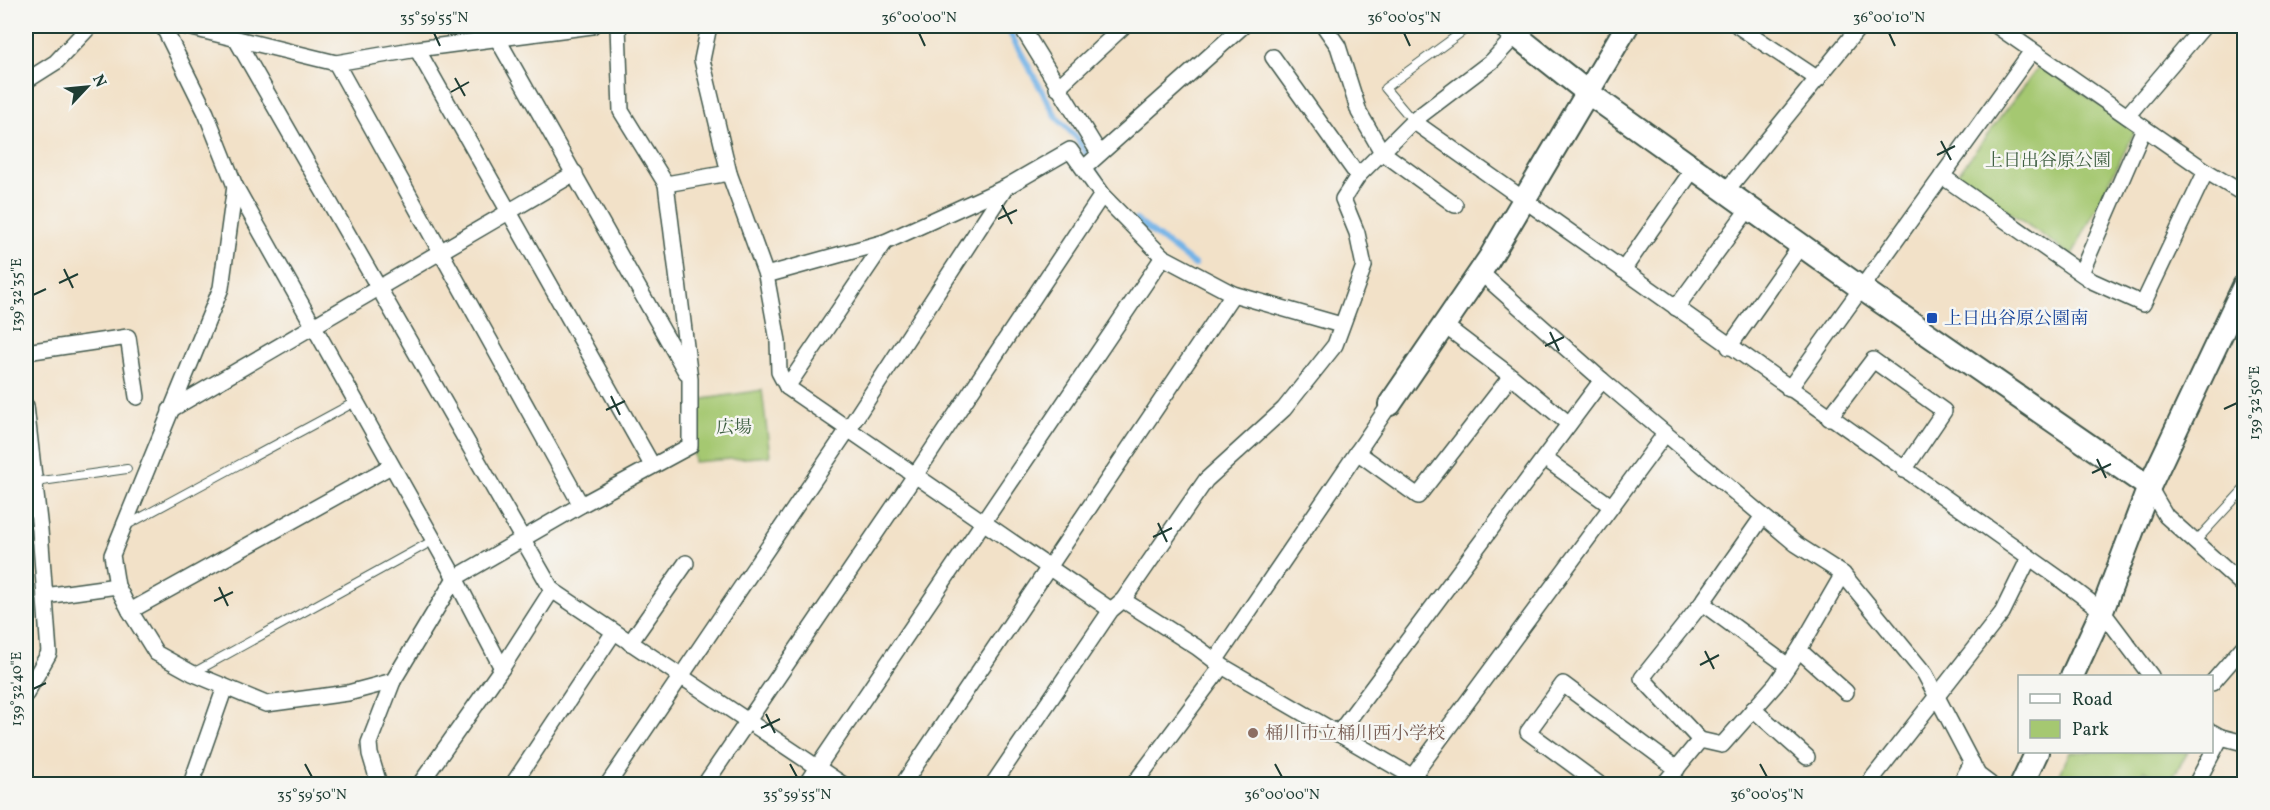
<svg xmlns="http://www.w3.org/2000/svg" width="2270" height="810" viewBox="0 0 2270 810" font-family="Vollkorn,'Noto Serif JP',serif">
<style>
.green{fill:#a5c871;stroke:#628252;stroke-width:1.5}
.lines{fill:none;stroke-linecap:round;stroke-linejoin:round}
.stream{stroke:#73b3e7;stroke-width:6}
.lane-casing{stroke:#3f564a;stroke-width:10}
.street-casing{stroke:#3f564a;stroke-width:18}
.secondary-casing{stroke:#3f564a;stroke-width:26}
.lane{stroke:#fff;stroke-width:8}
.street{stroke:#fff;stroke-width:15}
.secondary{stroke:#fff;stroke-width:22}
.ticks{fill:none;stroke:#1f3d34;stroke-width:2}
.transit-dot{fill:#1a4fb4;stroke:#f6f6f2;stroke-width:2}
.education-dot{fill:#8d6e63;stroke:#f6f6f2;stroke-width:2}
.labels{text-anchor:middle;stroke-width:5;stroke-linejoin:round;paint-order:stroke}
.park-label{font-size:18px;fill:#406043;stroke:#f6f6f2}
.transit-label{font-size:18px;fill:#164399;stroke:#f6f6f2;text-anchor:start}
.education-label{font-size:18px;fill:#785e54;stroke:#f6f6f2;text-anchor:start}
.neatline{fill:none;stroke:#1f3d34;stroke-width:2}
.ticks-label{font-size:15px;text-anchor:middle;fill:#1f3d34}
</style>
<rect width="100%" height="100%" fill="#f6f6f2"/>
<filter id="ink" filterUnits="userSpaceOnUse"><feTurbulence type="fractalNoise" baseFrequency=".0167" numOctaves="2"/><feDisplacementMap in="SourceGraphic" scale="12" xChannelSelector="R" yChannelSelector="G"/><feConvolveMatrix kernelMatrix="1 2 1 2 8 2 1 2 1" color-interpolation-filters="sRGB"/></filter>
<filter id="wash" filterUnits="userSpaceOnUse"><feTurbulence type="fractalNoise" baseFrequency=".008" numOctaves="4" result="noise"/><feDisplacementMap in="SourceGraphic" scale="24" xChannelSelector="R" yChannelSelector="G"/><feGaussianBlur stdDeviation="1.35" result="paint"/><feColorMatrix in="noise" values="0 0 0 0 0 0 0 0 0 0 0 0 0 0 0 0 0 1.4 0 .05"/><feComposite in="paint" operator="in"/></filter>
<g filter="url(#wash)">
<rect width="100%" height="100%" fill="#f2e1c8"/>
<!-- green -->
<g class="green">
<polygon points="2040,65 2123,120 2135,131 2072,256 1957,175"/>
<polygon points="762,390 770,456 694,462 691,401"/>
<polygon points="2070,752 2188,752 2169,784 2144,770 2135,784 2055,784"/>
</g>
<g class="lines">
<!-- stream -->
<g class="stream">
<polyline points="1006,26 1057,118 1077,138 1106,189"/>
<polyline points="1136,220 1195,265"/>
</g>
</g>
</g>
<g filter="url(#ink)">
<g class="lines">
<defs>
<g id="lane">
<polyline points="1413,121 1385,88 1470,26"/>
<polyline points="35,482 127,469"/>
<polyline points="127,525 355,402"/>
<polyline points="2196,541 2244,489"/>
<polyline points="193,673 434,540"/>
</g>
<g id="street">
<polyline points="163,26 206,113 235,186 455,578 502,668"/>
<polyline points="184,26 336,63 417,49 592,26"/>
<polyline points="709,26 702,60 729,173 766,275 778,341 779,372 787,387"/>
<polyline points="1021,26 1099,153"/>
<polyline points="1324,26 1338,46 1359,112 1382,152 1455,205"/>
<polyline points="1738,26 1818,79"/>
<polyline points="1997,26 2206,171 2244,194"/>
<polyline points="497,38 686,372"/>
<polyline points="236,39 552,590 842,784"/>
<polyline points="417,49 652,465"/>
<polyline points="1273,57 1358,176"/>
<polyline points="336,63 581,505"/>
<polyline points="26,81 56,62 90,26"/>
<polyline points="1057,88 1124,26"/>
<polyline points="2127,116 2204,26"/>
<polyline points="1413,121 2060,579 2102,611 2151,676"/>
<polyline points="1084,168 1243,26"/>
<polyline points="1942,176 2092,281 2143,304 2206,171"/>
<polyline points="666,184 729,173"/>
<polyline points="235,186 221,288 112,555 117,586 130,611 156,653 192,673 266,704 348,693 393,681 455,578 581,505 690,446 690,379 666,184 621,111 618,26"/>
<polyline points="1726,191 1860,26"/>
<polyline points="885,242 787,387 1111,610"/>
<polyline points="1623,270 1694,168"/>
<polyline points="1480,272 1602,380 1796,544 1843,574 1925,674 1978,775 1990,784"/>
<polyline points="2081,273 2144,128"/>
<polyline points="766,275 885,242 1006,187 1070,150 1102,195 1163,257 1233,294 1341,325"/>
<polyline points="1676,308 1749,208"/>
<polyline points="1729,347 1801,245"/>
<polyline points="26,352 128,337 137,397"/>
<polyline points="1511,376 1569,424"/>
<polyline points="1789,389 2032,51"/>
<polyline points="26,406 40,530 49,653 26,694"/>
<polyline points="170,410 575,173"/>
<polyline points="1829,418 1873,360 1944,411 1904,470"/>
<polyline points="1357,452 1418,496 1511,376 1444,325"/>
<polyline points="1544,458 1611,506"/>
<polyline points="2149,487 2166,516 2244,586"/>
<polyline points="45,596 117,586"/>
<polyline points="1123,600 1198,648 1222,666 1425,784"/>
<polyline points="1702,603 1788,666"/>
<polyline points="130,611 391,466"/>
<polyline points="630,643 686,563"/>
<polyline points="1799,650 1846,692"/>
<polyline points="1215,661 1390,404"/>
<polyline points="2212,683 2244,646"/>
<polyline points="1753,709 1807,757"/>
<polyline points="2212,732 2221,737 2244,743"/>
<polyline points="1338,734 1602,380"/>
<polyline points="1700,740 1642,678 1702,603 1763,516"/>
<polyline points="1412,777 1665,434"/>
<polyline points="191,784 225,687"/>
<polyline points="379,784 370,754 369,743 393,681"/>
<polyline points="420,784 502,668 552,590"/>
<polyline points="513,784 614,632"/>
<polyline points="608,784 849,428 1006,187"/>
<polyline points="705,784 916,474 1102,195"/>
<polyline points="806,784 1163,257"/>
<polyline points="903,784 1233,294"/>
<polyline points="993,784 1111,610 1123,600 1206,480 1284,409 1335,345 1364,266 1357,233 1343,199 1358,176 1413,121 1492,61 1516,35"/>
<polyline points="1134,784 1222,666"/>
<polyline points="1599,784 1528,732 1563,684 1677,769"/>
<polyline points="1664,784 1700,740 1722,745 1776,684 1799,650 1843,574"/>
<polyline points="1868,784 2002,613 2029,558"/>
<polyline points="1960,784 1972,763"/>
<polyline points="2196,784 2221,737"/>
</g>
<g id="secondary">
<polyline points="1504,26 1587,92 1861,288 2149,487"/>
<polyline points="1390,404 1489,259 1627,26"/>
<polyline points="2072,676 2102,611 2149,487 2244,286"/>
<polyline points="2022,784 2037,752"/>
</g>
</defs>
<!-- lane casing -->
<use href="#lane" class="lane-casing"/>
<!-- street casing -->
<use href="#street" class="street-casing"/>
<!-- secondary casing -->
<use href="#secondary" class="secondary-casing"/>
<!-- lane -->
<use href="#lane" class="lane"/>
<!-- street -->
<use href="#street" class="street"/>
<!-- secondary -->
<use href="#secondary" class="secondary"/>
</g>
</g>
<!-- ticks -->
<path class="ticks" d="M434 33 440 46M919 33 925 46M1404 33 1410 46M1889 33 1895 46M455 78 465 96M451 92 469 82M1941 141 1951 160M1937 155 1955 146M1002 205 1012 224M998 219 1017 210M64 269 73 288M59 283 78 274M33 295 46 289M1550 332 1559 351M1545 346 1564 337M611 396 620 415M2224 409 2237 403M606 410 625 401M2097 459 2106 478M2092 473 2111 464M1158 523 1167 542M1153 537 1172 528M219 587 228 606M214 601 233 592M1705 651 1714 669M1700 665 1719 655M33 689 46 683M766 714 775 733M761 728 780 719M305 764 312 777M790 764 797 777M1275 764 1282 777M1760 764 1767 777"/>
<!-- markers -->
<rect class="transit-dot" x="1926" y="312" width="12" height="12" rx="3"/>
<circle class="education-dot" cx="1253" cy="733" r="6"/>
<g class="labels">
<!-- park labels -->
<g class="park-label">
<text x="2048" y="166">上日出谷原公園</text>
<text x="734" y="433">広場</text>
</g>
<!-- transit labels -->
<g class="transit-label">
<text x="1944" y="324">上日出谷原公園南</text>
</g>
<!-- education labels -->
<g class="education-label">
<text x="1265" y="739">桶川市立桶川西小学校</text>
</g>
</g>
<!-- margin -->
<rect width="2270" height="810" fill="none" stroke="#f6f6f2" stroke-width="66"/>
<!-- legend -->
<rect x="2018" y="675" width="195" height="78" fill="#f6f6f2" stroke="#a0aca6" stroke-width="1.5"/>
<rect x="2030" y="694" width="30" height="9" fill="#ffffff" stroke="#a0aca6" stroke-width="1.5"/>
<text x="2072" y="705" font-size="18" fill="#1f3d34">Road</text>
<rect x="2030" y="720" width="30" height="18" fill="#a5c871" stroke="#a0aca6" stroke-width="1.5"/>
<text x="2072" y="735" font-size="18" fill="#1f3d34">Park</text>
<!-- north arrow -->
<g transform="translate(87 87) rotate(64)" stroke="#f6f6f2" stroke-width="4.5" paint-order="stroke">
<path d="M0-4.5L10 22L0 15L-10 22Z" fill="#1f3d34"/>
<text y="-9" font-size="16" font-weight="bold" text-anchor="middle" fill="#1f3d34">N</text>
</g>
<rect x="33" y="33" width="2204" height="744" class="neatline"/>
<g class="ticks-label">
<text x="434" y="22">35°59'55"N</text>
<text x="919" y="22">36°00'00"N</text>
<text x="1404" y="22">36°00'05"N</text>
<text x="1889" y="22">36°00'10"N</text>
<text transform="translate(16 295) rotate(-90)" y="5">139°32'35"E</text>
<text transform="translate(2254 403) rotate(-90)" y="5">139°32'50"E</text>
<text transform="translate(16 689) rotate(-90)" y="5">139°32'40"E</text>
<text x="312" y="799">35°59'50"N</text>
<text x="797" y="799">35°59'55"N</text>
<text x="1282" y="799">36°00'00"N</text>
<text x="1767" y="799">36°00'05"N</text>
</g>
</svg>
